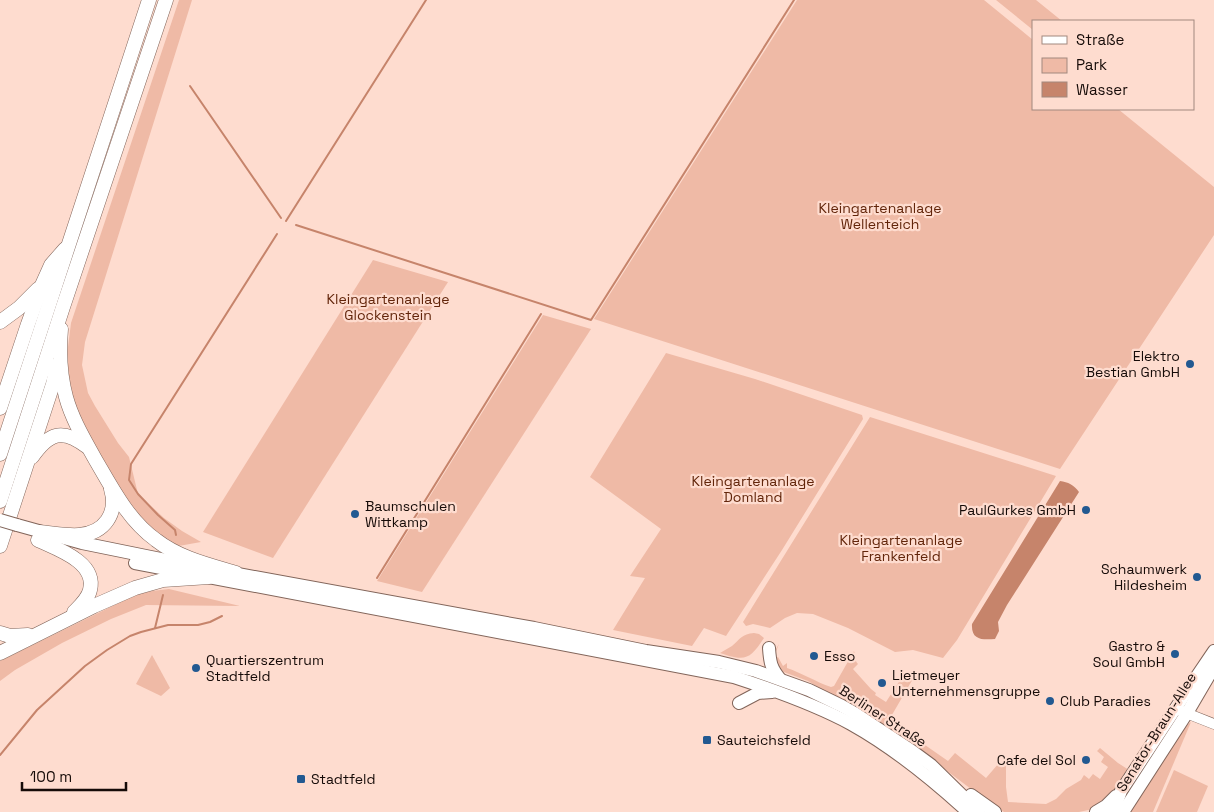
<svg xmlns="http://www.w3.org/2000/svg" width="1214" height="812" viewBox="0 0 1214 812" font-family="'Space Grotesk',sans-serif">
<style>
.green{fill:#efbaa6}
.water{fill:#c6846b}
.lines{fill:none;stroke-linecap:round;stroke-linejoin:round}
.stream{stroke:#c6846b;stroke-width:2}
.tertiary-casing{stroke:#82655a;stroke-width:11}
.primary-casing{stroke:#82655a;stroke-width:14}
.motorway-casing{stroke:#82655a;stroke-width:15}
.tertiary{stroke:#fff;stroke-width:10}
.primary{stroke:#fff;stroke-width:12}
.motorway{stroke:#fff;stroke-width:14}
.primary-bridge-casing{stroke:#82655a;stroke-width:14;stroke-linecap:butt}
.primary-bridge{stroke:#fff;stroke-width:12}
.poi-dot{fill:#225991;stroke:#fedccf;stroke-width:2}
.labels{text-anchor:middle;stroke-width:4.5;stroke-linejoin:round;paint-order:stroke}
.park-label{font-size:14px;fill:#62250a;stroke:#fedccf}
.poi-label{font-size:14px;fill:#160b08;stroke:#fedccf;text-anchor:start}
.street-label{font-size:14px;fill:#160b08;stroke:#fedccf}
</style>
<rect width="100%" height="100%" fill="#fedccf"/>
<!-- green -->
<g class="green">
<polygon points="179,0 192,0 85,342 82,365 88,393 95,406 118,443 129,457 138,494 164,518 182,531 201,542 173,547 143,523 120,492 76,411 69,388 66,363 71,323"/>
<polygon points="797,0 984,0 1033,40 1033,109 1118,109 1214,187 1214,235 1060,469 594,319"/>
<polygon points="996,0 1036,0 1062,21 1033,21 1033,30"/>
<polygon points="373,260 448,282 273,558 203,532"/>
<polygon points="543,315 591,329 422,592 377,581"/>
<polygon points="666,353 755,379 862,415 863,419 782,550 726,636 704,628 692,646 613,630 645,578 630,576 661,529 590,477"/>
<polygon points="870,417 1056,476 957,640 943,658 913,650 895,652 848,628 813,614 797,613 785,618 770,628 753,624 746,626 743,622"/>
<polygon points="169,589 240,606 146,605 111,619 62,643 15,670 0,681 0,661 135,595 152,591"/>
<path d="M754 633 759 634 764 638C750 659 746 662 720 653 724 651 728 648 732 646 740 639 742 634 754 633Z"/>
<path d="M779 644 775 654 776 658 778 657 783 666 787 663V668C802 673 816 682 831 687L834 686 854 651C856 656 854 660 858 664L853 669 871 689 876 693 875 695 886 702 902 677H914L889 720 948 761 955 753 986 778 999 763H1006V787L1008 802 1046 804 1056 799 1066 789 1081 780 1084 775 1089 779 1093 774 1100 779 1108 767 1101 762 1104 757 1097 751 1100 748 1118 763 1129 770 1112 796 1093 809 1079 812H1004L975 792 910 743 808 681 781 671 773 654Z"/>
<polygon points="152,655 170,688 161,696 136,684"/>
<polygon points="1191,722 1153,812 1129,812 1187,725"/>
<polygon points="1174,770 1208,786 1197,812 1156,812"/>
</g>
<!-- water -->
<path class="water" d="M1060 481C1068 482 1074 485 1079 492L1007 605 998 622 999 631 995 639C982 640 971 640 972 624Z"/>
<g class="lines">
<!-- stream -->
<g class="stream">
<polyline points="190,86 281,218"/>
<polyline points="286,221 426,0"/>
<polyline points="296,225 591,320 794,0"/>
<polyline points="176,535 175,530 158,515 138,494 129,480 131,464 277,234"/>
<polyline points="377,578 541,314"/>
<polyline points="155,628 163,595"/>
<polyline points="0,755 37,710 85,666 107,650 130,636 141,632 168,625 198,625 210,622 222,616"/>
</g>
<defs>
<polyline id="tertiary" points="1181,711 1214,724"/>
<g id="primary">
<polyline points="17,525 82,543 200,567"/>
<path d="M135 563 734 677C774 690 814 704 851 724 894 748 932 779 968 812"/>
<polyline points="227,572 534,628 646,651 719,662 756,671 809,690 842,706 856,714 912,751 931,765 979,812"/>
<path d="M769 648C770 663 771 668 780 679"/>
<polyline points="739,703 758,693 772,692"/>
<polyline points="971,795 995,812"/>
<polyline points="1096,812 1106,806 1116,796"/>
<polyline points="1111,812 1117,802 1121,791 1195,679 1214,651"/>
<polyline points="1123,812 1187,713 1214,667"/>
</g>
<g id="motorway">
<polyline points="0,322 19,308 38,289"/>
<path d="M61 329C59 353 60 375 66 397 72 419 84 439 95 459 112 488 128 520 156 540 179 558 209 565 236 573"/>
<polyline points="0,408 28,324 42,285 51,265 65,249"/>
<polyline points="0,454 149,0"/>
<path d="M32 457C49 433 62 428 86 446"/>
<polyline points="0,501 63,307 166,0"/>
<path d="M39 532C52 533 66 536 79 535 105 533 118 513 111 489"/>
<path d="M38 540C57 549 97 562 90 590 88 599 80 606 74 612"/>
<polyline points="0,546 53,384 57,365"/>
<polyline points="0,633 10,636 28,635"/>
<polyline points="0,653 94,606 135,588 163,580 209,577"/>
</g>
</defs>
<!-- tertiary casing -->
<use href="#tertiary" class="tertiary-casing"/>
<!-- primary casing -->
<use href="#primary" class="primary-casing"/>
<!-- motorway casing -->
<use href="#motorway" class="motorway-casing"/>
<!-- tertiary -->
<use href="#tertiary" class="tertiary"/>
<!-- primary -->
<use href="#primary" class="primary"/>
<!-- motorway -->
<use href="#motorway" class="motorway"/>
<defs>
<polyline id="primary-bridge" points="0,520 17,525"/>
</defs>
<!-- primary-bridge casing -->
<use href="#primary-bridge" class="primary-bridge-casing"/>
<!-- primary-bridge -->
<use href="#primary-bridge" class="primary-bridge"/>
</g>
<!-- markers -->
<g class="poi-dot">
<circle cx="1190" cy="364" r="5"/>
<circle cx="1086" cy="510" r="5"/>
<circle cx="355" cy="514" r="5"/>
<circle cx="1197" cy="577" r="5"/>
<circle cx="1175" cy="654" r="5"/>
<circle cx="814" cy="656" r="5"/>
<circle cx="196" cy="668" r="5"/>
<circle cx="882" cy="683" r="5"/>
<circle cx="1050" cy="701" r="5"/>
<rect x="702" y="735" width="10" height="10" rx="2.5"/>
<circle cx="1086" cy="760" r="5"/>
<rect x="296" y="774" width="10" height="10" rx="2.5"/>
</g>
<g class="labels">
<!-- park labels -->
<g class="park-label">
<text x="880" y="213">Kleingartenanlage<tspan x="880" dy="16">Wellenteich</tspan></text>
<text x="388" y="304">Kleingartenanlage<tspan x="388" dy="16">Glockenstein</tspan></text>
<text x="753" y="486">Kleingartenanlage<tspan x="753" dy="16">Domland</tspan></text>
<text x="901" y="545">Kleingartenanlage<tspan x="901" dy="16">Frankenfeld</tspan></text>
</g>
<!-- poi labels -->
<g class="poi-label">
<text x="1180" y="361" text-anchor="end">Elektro<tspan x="1180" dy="16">Bestian GmbH</tspan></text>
<text x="365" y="511">Baumschulen<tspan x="365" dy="16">Wittkamp</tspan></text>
<text x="1076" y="515" text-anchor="end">PaulGurkes GmbH</text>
<text x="1187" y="574" text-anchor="end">Schaumwerk<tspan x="1187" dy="16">Hildesheim</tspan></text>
<text x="1165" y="651" text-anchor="end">Gastro &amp;<tspan x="1165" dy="16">Soul GmbH</tspan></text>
<text x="824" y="661">Esso</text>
<text x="206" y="665">Quartierszentrum<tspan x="206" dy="16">Stadtfeld</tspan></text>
<text x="892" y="680">Lietmeyer<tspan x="892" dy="16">Unternehmensgruppe</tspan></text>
<text x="1060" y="706">Club Paradies</text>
<text x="717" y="745">Sauteichsfeld</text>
<text x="1076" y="765" text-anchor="end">Cafe del Sol</text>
<text x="311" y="784">Stadtfeld</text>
</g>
<!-- street labels -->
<g class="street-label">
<text transform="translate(883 716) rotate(33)" y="5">Berliner Straße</text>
<text transform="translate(1156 732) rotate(-58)" y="5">Senator-Braun-Allee</text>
</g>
</g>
<!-- legend -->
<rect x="1032" y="20" width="162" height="90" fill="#fedccf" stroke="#a1887f"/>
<rect x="1042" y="36" width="25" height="8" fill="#ffffff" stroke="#a1887f"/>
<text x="1076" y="45" font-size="15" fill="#160b08">Straße</text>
<rect x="1042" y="58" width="25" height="15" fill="#efbaa6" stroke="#a1887f"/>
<text x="1076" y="70" font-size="15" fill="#160b08">Park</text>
<rect x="1042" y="82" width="25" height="15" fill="#c6846b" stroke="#a1887f"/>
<text x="1076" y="95" font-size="15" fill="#160b08">Wasser</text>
<!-- scale -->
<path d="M22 782v8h104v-8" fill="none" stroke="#160b08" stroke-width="2.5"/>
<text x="30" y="782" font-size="15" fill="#160b08" stroke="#fedccf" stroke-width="4" paint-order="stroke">100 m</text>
</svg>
